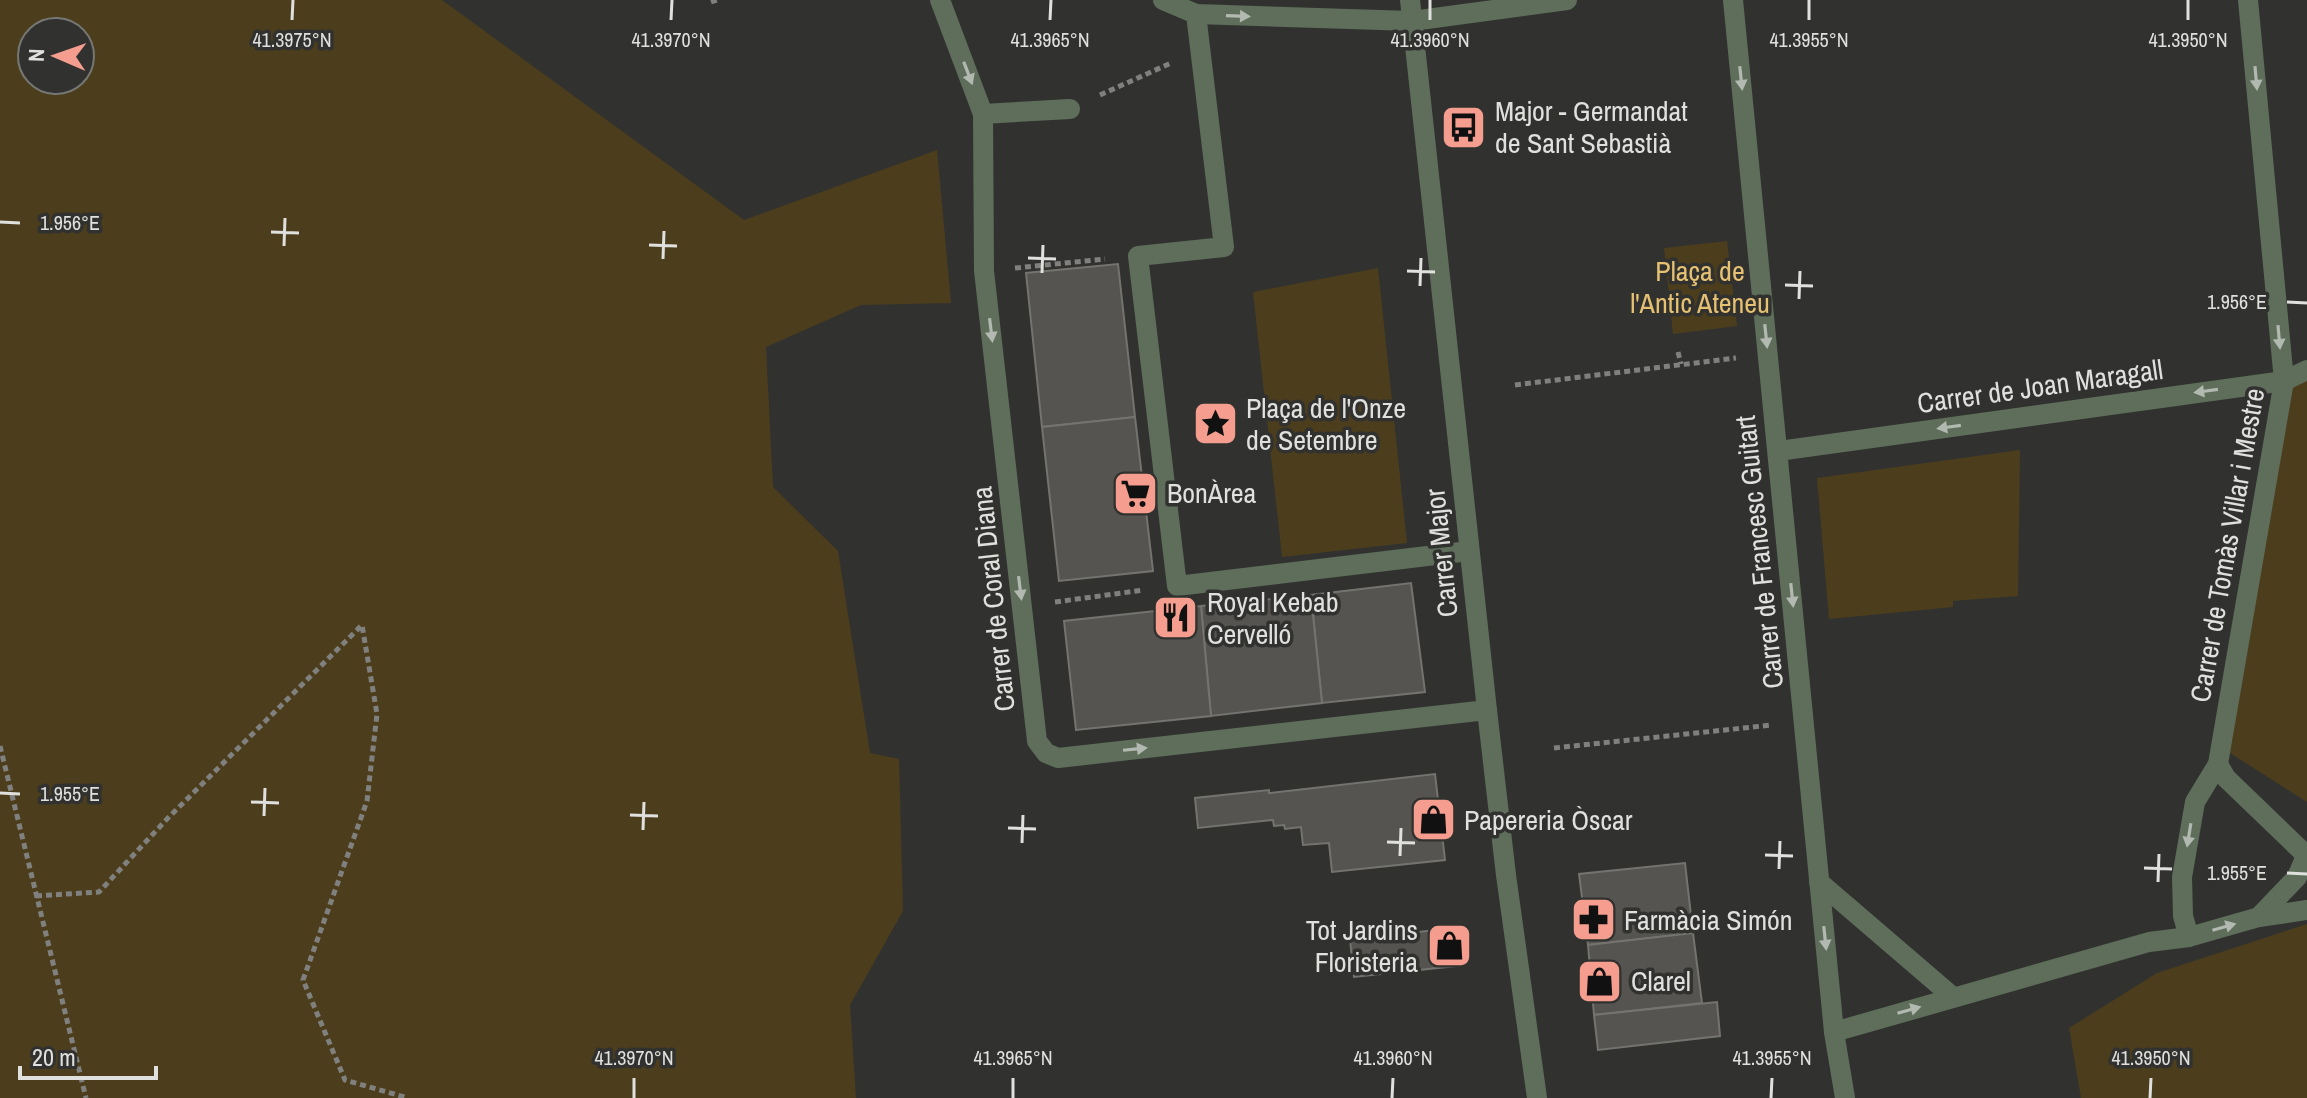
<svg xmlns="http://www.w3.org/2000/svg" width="2307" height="1098" viewBox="0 0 2307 1098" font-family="'Archivo Narrow',sans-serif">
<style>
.green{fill:#4c3d1d;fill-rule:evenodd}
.building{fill:#555450;stroke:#74736f;stroke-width:2}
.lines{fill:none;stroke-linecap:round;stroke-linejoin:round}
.path{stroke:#80817e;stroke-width:5;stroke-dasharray:6 4;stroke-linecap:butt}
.minor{stroke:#5e6e5b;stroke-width:20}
.oneway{fill:#b2b9b0}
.ticks{fill:none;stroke:#e0e1de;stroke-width:3}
.labels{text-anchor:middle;stroke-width:7;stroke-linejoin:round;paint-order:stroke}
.poi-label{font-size:28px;fill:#e0e1de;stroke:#31322f;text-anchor:start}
.park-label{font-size:28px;fill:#e7c172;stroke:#31322f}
.street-label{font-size:28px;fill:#e0e1de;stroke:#31322f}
.ticks-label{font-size:20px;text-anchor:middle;fill:#e0e1de;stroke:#31322f;stroke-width:7;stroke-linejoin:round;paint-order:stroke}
</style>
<rect width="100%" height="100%" fill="#31322f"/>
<!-- green -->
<g class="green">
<path d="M0 0H442L744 220 937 150 951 303 861 305 766 347 773 487 838 551 870 753 899 759 903 911 850 1005 856 1098H0ZM32 32H80V80H32Z"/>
<polygon points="1727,241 1737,326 1673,334 1664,248"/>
<polygon points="1378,268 1407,543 1282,557 1253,292"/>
<polygon points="2307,374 2307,802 2230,753 2287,384"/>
<polygon points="2020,450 2018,596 1953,601 1953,607 1829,619 1817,478"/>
<polygon points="2307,924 2307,1098 2081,1098 2069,1028 2157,973"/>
</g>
<!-- building -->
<g class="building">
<polygon points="1118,264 1135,417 1042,427 1026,273"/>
<polygon points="1135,417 1153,571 1059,581 1042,427"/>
<polygon points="1411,583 1425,692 1322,703 1311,595"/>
<polygon points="1311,595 1322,703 1211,716 1201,606"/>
<polygon points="1201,606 1211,716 1076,730 1064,621"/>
<polygon points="1435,774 1445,860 1332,872 1329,843 1303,845 1301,827 1285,829 1284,825 1274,826 1273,820 1198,828 1195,798 1269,790 1269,793"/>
<polygon points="1685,863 1693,933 1588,945 1579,874"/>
<polygon points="1452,928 1456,966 1354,977 1350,940"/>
<polygon points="1693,933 1702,1003 1594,1015 1588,945"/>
<polygon points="1717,1002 1720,1036 1598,1050 1594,1015"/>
</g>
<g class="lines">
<!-- path -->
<g class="path">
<polyline points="711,2 717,0"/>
<polyline points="1100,95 1171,63"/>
<polyline points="1015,268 1105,259"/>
<polyline points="1678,352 1681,364"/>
<polyline points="1515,385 1736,358"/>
<polyline points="1055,602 1144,590"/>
<polyline points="0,746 86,1098"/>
<polyline points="1554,748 1772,725"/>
<polyline points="36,896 99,892 167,819 362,625 377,714 367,801 303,980 345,1080 408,1098"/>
</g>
<!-- minor -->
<g class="minor">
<polyline points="940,0 983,114 984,271 1037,741 1046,753 1058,758 1487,710"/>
<polyline points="1163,0 1196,14 1412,21 1567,0"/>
<polyline points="1410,0 1487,710 1506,875 1537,1098"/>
<polyline points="1733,0 1834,1032 1845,1098"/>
<polyline points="1196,14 1224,247 1138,256 1177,586 1469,551"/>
<polyline points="983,114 1070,109"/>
<polyline points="1778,451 2284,381 2307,370"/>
<polyline points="2218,764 2226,778 2307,856"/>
<polyline points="1819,882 1953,997"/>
<polyline points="2259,917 2297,877 2306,856"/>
<polyline points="2189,937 2183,916 2182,877 2195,802 2218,764 2284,381 2248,0"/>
<polyline points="1834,1032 2149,942 2189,937 2259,917 2307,910"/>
</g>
</g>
<!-- one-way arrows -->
<defs><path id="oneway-solid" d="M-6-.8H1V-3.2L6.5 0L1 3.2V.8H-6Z" transform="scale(2)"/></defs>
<g class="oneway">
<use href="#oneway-solid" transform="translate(1238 16) rotate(2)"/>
<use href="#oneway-solid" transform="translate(968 73) rotate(69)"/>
<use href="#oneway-solid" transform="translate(1741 78) rotate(84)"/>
<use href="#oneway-solid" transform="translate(2256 78) rotate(85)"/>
<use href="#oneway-solid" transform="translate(991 330) rotate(83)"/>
<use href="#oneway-solid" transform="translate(1766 336) rotate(84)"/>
<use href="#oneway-solid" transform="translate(2279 337) rotate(85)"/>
<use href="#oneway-solid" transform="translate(2206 391) rotate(172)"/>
<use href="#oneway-solid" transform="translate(1949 427) rotate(172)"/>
<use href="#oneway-solid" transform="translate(1020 588) rotate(83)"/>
<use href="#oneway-solid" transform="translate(1792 595) rotate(84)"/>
<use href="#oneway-solid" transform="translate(1135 749) rotate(-6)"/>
<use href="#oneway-solid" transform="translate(2189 835) rotate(99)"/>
<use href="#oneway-solid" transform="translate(2224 927) rotate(-16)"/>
<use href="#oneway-solid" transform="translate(1825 938) rotate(84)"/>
<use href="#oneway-solid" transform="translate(1909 1010) rotate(-16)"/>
</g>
<!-- ticks -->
<path class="ticks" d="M292 20 293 0M671 20 672 0M1050 20 1051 0M1430 20V0M1809 20V0M2188 20V0M0 222 20 223M271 232 299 233M649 245 677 246M284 246 285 218M1028 258 1056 259M663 259 664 231M1407 271 1435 272M1042 273 1043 245M1785 285 1813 286M1420 286 1421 258M1799 299 1800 271M2287 302 2307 303M0 793 20 794M251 802 279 803M630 815 658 816M264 816 265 788M1008 828 1036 829M643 830 644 802M1387 842 1415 843M1022 843 1023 815M1765 855 1793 856M1400 856 1401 828M2144 868 2172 869M1779 869 1780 841M2287 873 2307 874M2158 882 2159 854M634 1098V1078M1013 1098V1078M1392 1098 1393 1078M1771 1098 1772 1078M2150 1098 2151 1078"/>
<!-- icons -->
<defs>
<symbol id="bus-square" viewBox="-11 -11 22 22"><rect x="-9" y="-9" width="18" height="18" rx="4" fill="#f59d8e" stroke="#31322f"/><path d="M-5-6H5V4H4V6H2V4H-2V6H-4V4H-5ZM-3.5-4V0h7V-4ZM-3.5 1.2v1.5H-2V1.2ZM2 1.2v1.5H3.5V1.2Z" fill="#111"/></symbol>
<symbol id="sight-square" viewBox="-11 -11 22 22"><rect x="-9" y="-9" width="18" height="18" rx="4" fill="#f59d8e" stroke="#31322f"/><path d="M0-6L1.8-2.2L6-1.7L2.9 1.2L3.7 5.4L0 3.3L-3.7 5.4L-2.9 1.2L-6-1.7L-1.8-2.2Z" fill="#111"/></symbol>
<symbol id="supermarket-square" viewBox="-11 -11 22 22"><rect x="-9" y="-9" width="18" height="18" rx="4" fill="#f59d8e" stroke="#31322f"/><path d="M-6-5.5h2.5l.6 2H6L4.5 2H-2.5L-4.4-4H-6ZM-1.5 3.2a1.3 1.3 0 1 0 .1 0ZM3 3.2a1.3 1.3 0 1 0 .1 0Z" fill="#111"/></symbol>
<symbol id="restaurant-square" viewBox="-11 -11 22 22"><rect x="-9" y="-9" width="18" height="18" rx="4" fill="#f59d8e" stroke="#31322f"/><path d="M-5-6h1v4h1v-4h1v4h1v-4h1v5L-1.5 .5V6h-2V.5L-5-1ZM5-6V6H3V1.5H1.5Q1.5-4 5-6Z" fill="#111"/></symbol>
<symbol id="shop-square" viewBox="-11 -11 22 22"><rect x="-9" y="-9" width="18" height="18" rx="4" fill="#f59d8e" stroke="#31322f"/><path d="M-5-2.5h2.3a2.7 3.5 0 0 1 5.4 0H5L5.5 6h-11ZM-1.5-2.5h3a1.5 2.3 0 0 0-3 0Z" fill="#111"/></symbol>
<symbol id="pharmacy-square" viewBox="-11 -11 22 22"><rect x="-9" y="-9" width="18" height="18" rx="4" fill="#f59d8e" stroke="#31322f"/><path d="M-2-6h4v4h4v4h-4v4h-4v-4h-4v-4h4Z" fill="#111"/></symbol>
</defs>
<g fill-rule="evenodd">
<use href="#bus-square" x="1438" y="102" width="51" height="51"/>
<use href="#sight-square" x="1190" y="398" width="51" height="51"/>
<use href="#supermarket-square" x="1110" y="468" width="51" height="51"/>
<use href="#restaurant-square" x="1150" y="592" width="51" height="51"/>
<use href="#shop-square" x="1408" y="794" width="51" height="51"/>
<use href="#pharmacy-square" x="1568" y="894" width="51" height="51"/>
<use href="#shop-square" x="1424" y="920" width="51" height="51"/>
<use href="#shop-square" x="1574" y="956" width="51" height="51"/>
</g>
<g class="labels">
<!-- poi labels -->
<g class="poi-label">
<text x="1495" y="121">Major - Germandat<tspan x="1495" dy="32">de Sant Sebastià</tspan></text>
<text x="1246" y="418">Plaça de l'Onze<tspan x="1246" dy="32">de Setembre</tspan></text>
<text x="1167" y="503">BonÀrea</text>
<text x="1207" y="612">Royal Kebab<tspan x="1207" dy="32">Cervelló</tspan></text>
<text x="1464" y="830">Papereria Òscar</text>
<text x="1624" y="930">Farmàcia Simón</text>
<text x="1418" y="940" text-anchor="end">Tot Jardins<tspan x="1418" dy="32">Floristeria</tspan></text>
<text x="1631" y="991">Clarel</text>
</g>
<!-- park labels -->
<g class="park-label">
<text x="1700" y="281">Plaça de<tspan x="1700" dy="32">l'Antic Ateneu</tspan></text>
</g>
<!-- street labels -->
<g class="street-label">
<text transform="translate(2040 386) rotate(-8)" y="10">Carrer de Joan Maragall</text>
<text transform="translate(2227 545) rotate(-80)" y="10">Carrer de Tomàs Villar i Mestre</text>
<text transform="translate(1759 552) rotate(-96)" y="10">Carrer de Francesc Guitart</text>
<text transform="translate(1441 553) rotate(-96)" y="10">Carrer Major</text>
<text transform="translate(993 599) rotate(-96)" y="10">Carrer de Coral Diana</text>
</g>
</g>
<g class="ticks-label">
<text x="292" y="47">41.3975°N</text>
<text x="671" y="47">41.3970°N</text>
<text x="1050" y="47">41.3965°N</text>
<text x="1430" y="47">41.3960°N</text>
<text x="1809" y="47">41.3955°N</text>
<text x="2188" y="47">41.3950°N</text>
<text x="70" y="230">1.956°E</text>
<text x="2237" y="309">1.956°E</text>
<text x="70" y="801">1.955°E</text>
<text x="2237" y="880">1.955°E</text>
<text x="634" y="1065">41.3970°N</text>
<text x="1013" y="1065">41.3965°N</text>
<text x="1393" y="1065">41.3960°N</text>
<text x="1772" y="1065">41.3955°N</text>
<text x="2151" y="1065">41.3950°N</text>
</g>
<!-- north arrow -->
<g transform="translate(56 56) rotate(272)"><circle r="38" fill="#31322f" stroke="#777875" stroke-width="2"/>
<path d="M0-6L14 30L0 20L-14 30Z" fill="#f59d8e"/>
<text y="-12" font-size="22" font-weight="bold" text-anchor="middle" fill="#e0e1de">N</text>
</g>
<!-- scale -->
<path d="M20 1066v12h136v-12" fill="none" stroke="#e0e1de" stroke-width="4"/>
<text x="32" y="1066" font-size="24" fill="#e0e1de" stroke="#31322f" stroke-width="6" paint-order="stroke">20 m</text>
</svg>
